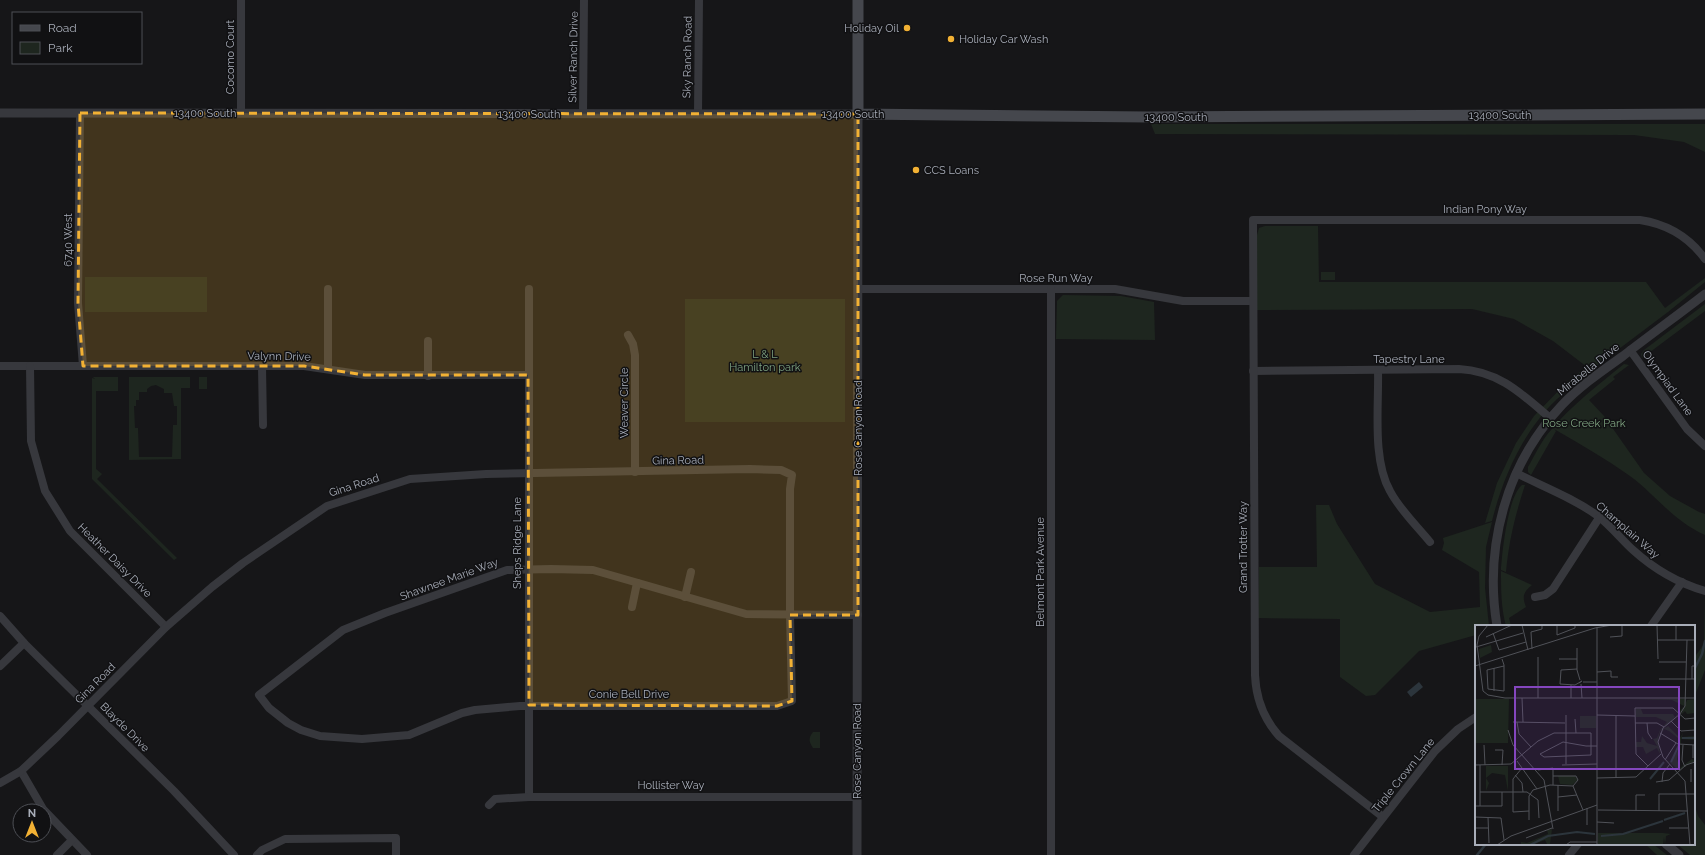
<svg xmlns="http://www.w3.org/2000/svg" width="1705" height="855" viewBox="0 0 1705 855" font-family="Raleway,sans-serif">
<style>
.green{fill:#1e261f;fill-rule:evenodd}
.water{fill:#2c353c}
.lines{fill:none;stroke-linecap:round;stroke-linejoin:round}
.stream{stroke:#2c353c;stroke-width:2.5}
.minor{stroke:#37383d;stroke-width:8}
.tertiary{stroke:#37383d;stroke-width:9}
.secondary{stroke:#45474d;stroke-width:11}
.marked{fill:#f2b134;fill-opacity:0.2;stroke:#f2b134;stroke-width:3;stroke-dasharray:8 5;stroke-linejoin:round}
.poi-dot{fill:#f2b134;stroke:#111113;stroke-width:1.5}
.labels{text-anchor:middle;stroke-width:3;stroke-linejoin:round;paint-order:stroke}
.poi-label{font-size:11px;fill:#a8adb8;stroke:#111113;text-anchor:start}
.street-label{font-size:11px;fill:#a8adb8;stroke:#111113}
.park-label{font-size:11px;fill:#7fa381;stroke:#111113}
.inset-river{fill:none;stroke:#2c353c;stroke-width:2}
.inset-road{fill:none;stroke:#505258;stroke-width:1}
.view{fill:#8446be;fill-opacity:0.15;stroke:#8446be;stroke-width:2}
.inset-edge{fill:none;stroke:#a8adb8;stroke-width:2}
</style>
<rect width="100%" height="100%" fill="#161618"/>
<!-- green -->
<g class="green">
<polygon points="1151,124 1705,124 1705,152 1684,142 1634,135 1155,134"/>
<polygon points="1265,226 1318,226 1319,282 1646,282 1665,308 1705,278 1705,282 1668,312 1591,370 1553,341 1514,319 1472,309 1257,310 1257,235 1259,228"/>
<rect x="1321" y="272" width="14" height="8"/>
<rect x="85" y="277" width="122" height="35"/>
<polygon points="1063,295 1121,296 1154,302 1155,340 1056,339 1057,301"/>
<rect x="685" y="299" width="160" height="123"/>
<polygon points="1705,304 1705,311 1642,358 1641,354 1644,350"/>
<path d="M1624 364 1629 365 1613 377 1615 379 1589 400 1604 416 1644 473 1670 496 1699 512 1705 514V535C1672 520 1657 496 1630 476 1606 459 1580 444 1554 429L1556 431 1531 475 1528 472V467C1535 455 1541 441 1551 430 1572 405 1598 385 1624 364Z"/>
<path d="M1586 367 1590 370C1573 386 1553 400 1539 419 1516 448 1501 485 1492 521L1485 523 1497 483 1516 443 1534 416 1568 381Z"/>
<polygon points="93,377 118,377 118,391 96,391 96,469 102,474 97,479 177,558 174,560 92,479 92,378 95,379"/>
<path d="M129 377H190V388H181V459L129 460ZM156 385 164 389V393H172L174 406H177V425H173L172 457H139L138 428H135L134 406H136V400H139V392H147V389L151 386Z"/>
<rect x="199" y="377" width="8" height="12"/>
<path d="M1522 485H1525C1515 516 1509 540 1506 572L1501 570C1502 552 1508 496 1522 485Z"/>
<polygon points="1316,505 1329,505 1337,524 1375,584 1430,612 1480,607 1479,572 1442,550 1444,543 1443,538 1492,522 1486,547 1485,588 1489,626 1476,626 1476,635 1419,651 1375,695 1366,696 1340,677 1340,619 1258,618 1259,567 1317,567"/>
<path d="M1501 571 1532 585C1523 592 1522 597 1526 607L1509 618 1511 626H1506C1501 608 1501 589 1501 571Z"/>
<polygon points="1705,596 1705,670 1694,698 1694,658 1704,644"/>
<path d="M813 732H820V748H813C809 742 808 738 813 732Z"/>
<polygon points="1694,803 1698,816 1705,825 1705,855 1690,855 1677,844 1694,844"/>
<polygon points="1645,844 1653,844 1667,855 1657,855"/>
</g>
<!-- water -->
<polygon class="water" points="1419,682 1423,687 1411,697 1407,692"/>
<g class="lines">
<!-- stream -->
<g class="stream">
<polyline points="1694,670 1702,654 1705,641"/>
<polyline points="1477,855 1486,844"/>
</g>
<!-- minor -->
<g class="minor">
<polyline points="241,0 241,113"/>
<polyline points="80,113 78,303 83,366"/>
<polyline points="583,114 584,0"/>
<polyline points="698,114 699,0"/>
<polyline points="529,289 529,797"/>
<polyline points="858,289 1115,289 1183,301 1253,301"/>
<polyline points="628,335 633,344 635,355 635,472"/>
<polyline points="428,341 428,376"/>
<polyline points="1630,350 1687,429 1705,446"/>
<polyline points="0,366 304,366 365,375 528,375"/>
<polyline points="30,366 31,441 45,491 70,531 166,627"/>
<polyline points="262,366 263,425"/>
<polyline points="328,369 328,289"/>
<path d="M1378 370C1379 406 1372 459 1390 491 1400 510 1417 526 1430 542"/>
<path d="M1253 371 1459 369C1499 371 1522 394 1550 418"/>
<path d="M1516 473C1544 487 1573 498 1598 516 1611 526 1621 539 1633 550 1654 569 1678 583 1705 591"/>
<polyline points="685,597 691,572"/>
<polyline points="1535,597 1545,595 1553,589 1599,518"/>
<polyline points="632,607 637,583"/>
<polyline points="0,616 24,643 174,791 234,855"/>
<polyline points="1651,626 1682,582"/>
<polyline points="0,666 24,643"/>
<polyline points="21,771 43,809 87,855"/>
<polyline points="0,783 21,771 58,736 166,627 212,587 243,563 327,506 410,479 486,474 750,469 781,470 792,475 790,489 790,615 792,701 777,706 520,706 475,710 462,713 409,735 362,739 320,736 301,730 288,723 269,708 259,695 343,630 385,613 507,570 551,569 593,570 746,614 858,615"/>
<polyline points="489,805 495,799 529,797 856,797"/>
<path d="M1383 817 1279 736C1263 718 1256 699 1255 675L1253 220H1640C1667 224 1689 237 1705 259"/>
<polyline points="57,855 72,840"/>
<polyline points="257,855 262,850 285,839 396,838 396,855"/>
<polyline points="1051,855 1051,289"/>
<polyline points="1354,855 1435,751 1458,729 1476,717"/>
<polyline points="1569,855 1578,844"/>
</g>
<!-- tertiary -->
<g class="tertiary">
<polyline points="0,113 858,114 857,855"/>
<path d="M1497 626C1484 547 1506 464 1562 405 1580 386 1602 371 1623 356 1650 335 1678 315 1705 294"/>
<polyline points="1666,844 1679,855"/>
</g>
<!-- secondary -->
<polyline class="secondary" points="858,0 858,114 1149,117 1705,114"/>
</g>
<!-- marked area -->
<path class="marked" d="M80 113 858 114V615H790L792 701 777 706 529 705 528 375H365L304 366H83L78 303Z"/>
<!-- markers -->
<g class="poi-dot">
<circle cx="907" cy="28" r="4"/>
<circle cx="951" cy="39" r="4"/>
<circle cx="916" cy="170" r="4"/>
</g>
<g class="labels">
<!-- poi labels -->
<g class="poi-label">
<text x="899" y="32" text-anchor="end">Holiday Oil</text>
<text x="959" y="43">Holiday Car Wash</text>
<text x="924" y="174">CCS Loans</text>
</g>
<!-- street labels -->
<g class="street-label">
<text transform="translate(230 57) rotate(-90)" y="4">Cocomo Court</text>
<text transform="translate(573 57) rotate(-89)" y="4">Silver Ranch Drive</text>
<text transform="translate(687 57) rotate(-89)" y="4">Sky Ranch Road</text>
<text x="205" y="117">13400 South</text>
<text x="529" y="118">13400 South</text>
<text x="853" y="118">13400 South</text>
<text x="1500" y="119">13400 South</text>
<text x="1176" y="121">13400 South</text>
<text x="1485" y="213">Indian Pony Way</text>
<text transform="translate(68 240) rotate(-90)" y="4">6740 West</text>
<text x="1056" y="282">Rose Run Way</text>
<text transform="translate(279 356) rotate(1)" y="4">Valynn Drive</text>
<text x="1409" y="363">Tapestry Lane</text>
<text transform="translate(1588 369) rotate(-39)" y="4">Mirabella Drive</text>
<text transform="translate(1668 383) rotate(54)" y="4">Olympiad Lane</text>
<text transform="translate(624 403) rotate(-90)" y="4">Weaver Circle</text>
<text transform="translate(858 428) rotate(-90)" y="4">Rose Canyon Road</text>
<text transform="translate(678 460) rotate(-1)" y="4">Gina Road</text>
<text transform="translate(354 485) rotate(-18)" y="4">Gina Road</text>
<text transform="translate(1628 530) rotate(41)" y="4">Champlain Way</text>
<text transform="translate(517 543) rotate(-90)" y="4">Sheps Ridge Lane</text>
<text transform="translate(1243 547) rotate(-90)" y="4">Grand Trotter Way</text>
<text transform="translate(115 560) rotate(45)" y="4">Heather Daisy Drive</text>
<text transform="translate(1040 572) rotate(-90)" y="4">Belmont Park Avenue</text>
<text transform="translate(449 579) rotate(-20)" y="4">Shawnee Marie Way</text>
<text transform="translate(95 683) rotate(-45)" y="4">Gina Road</text>
<text x="629" y="698">Conie Bell Drive</text>
<text transform="translate(125 727) rotate(45)" y="4">Blayde Drive</text>
<text transform="translate(857 751) rotate(-90)" y="4">Rose Canyon Road</text>
<text transform="translate(1403 775) rotate(-51)" y="4">Triple Crown Lane</text>
<text x="671" y="789">Hollister Way</text>
</g>
<!-- park labels -->
<g class="park-label">
<text x="765" y="358">L &amp; L<tspan x="765" dy="13">Hamilton park</tspan></text>
<text x="1584" y="427">Rose Creek Park</text>
</g>
</g>
<!-- overview -->
<g transform="translate(1475 625)">
<rect width="220" height="220" fill="#161618"/>
<path d="M16 20 17 27 5 33 4 24ZM0 74H34L33 118H0ZM150 74H210V78L207 86 185 106 183 115 185 129 182 123 171 129 168 122H161V117H166L167 111 172 118 182 121 178 114 182 113 185 105 192 97 181 92H161V84H166L168 89H198L200 92 209 81 197 75ZM220 74V88L212 89 210 86 206 90 212 75ZM105 91H121V103H105ZM193 101 203 111 206 112 208 107 207 112 220 111V115L206 114V119L204 118V114L194 106 189 104 187 108 188 104ZM204 119V125L202 134 205 143 217 134 220 136 204 145H203L191 134 195 137 204 124ZM11 141H33V166L30 150 17 148 11 153 14 158 11 166ZM83 151H100L103 155 97 160 85 159ZM77 204 75 219H72L70 215 57 220H46V217L52 218 73 209 72 205ZM123 208H188L196 209 191 211 190 220 189 212 188 220H123Z" fill="#1e261f"/>
<path class="inset-river" d="M207 113H220M196 137 204 120M175 154 189 137M189 195 210 188M126 211 148 209 188 196M55 220 73 211 102 207 120 209"/>
<path class="inset-road" d="M47 0 53 25M82 0V10L100 3V0M182 0 183 34M201 0V15M122 2V73H220M18 8 24 25 51 17M11 12 37 0M135 12 147 11V0M182 15H220M212 15 210 81 205 89 188 103 183 117 188 132 210 156 215 220M220 15V0M1 22 48 8M102 23V45L105 55M57 24 56 7 67 4V0M63 32V73M27 34 29 40V66L13 64 12 45 29 41M84 34H102M184 37H211M0 41 120 3 137 0M19 43V66M102 44 86 45 85 59 100 60 107 56 104 58M122 47 136 46V52H143M184 54H220M217 54V41H220M108 57H122M106 59 107 73M8 66 13 70 30 73H122V220M8 66 2 20 4 11 13 0M47 73 48 97M96 73V60M91 90V139M122 90 160 91M100 94 101 108M196 96 206 106 220 105M38 97 90 98M42 97 44 109 56 122M160 98H182L189 102M172 98 173 108 177 114M33 105 38 120 69 155 78 204M185 108 203 119 220 120M9 120 10 140M208 120 207 135 210 142M20 125H28L27 140M218 133V120M190 135 201 118M42 136 62 164M0 140 36 139 63 116 79 108H116V130L69 132 65 129 88 117 111 121H122M5 140V181M87 140 122 139M173 141 161 129 160 83H198L210 94 220 93M47 143 38 154V187L54 186M63 145 78 143V160M40 150 47 158 48 167M78 151H101L103 155 98 161M122 153 161 152 186 129M141 153V90M181 157 194 155 211 140 220 137M187 157 188 148 195 139M216 157V144M83 160V186M98 161 108 185M5 167H52L63 175M83 172 102 170M63 175 64 193M0 181H27V167M123 185 213 186M161 186V170H170M184 186V169H220M0 192 26 193 29 215M13 192 14 218M54 195V171L58 165 75 160 98 161M122 197 139 198M112 200V183M0 203H13M194 203H213M51 213 77 203M22 220 36 211 122 180M91 220 95 217H122"/>
<path class="view" d="M40 62H204V144H40Z"/>
<rect width="220" height="220" class="inset-edge"/>
</g>
<!-- legend -->
<rect x="12" y="12" width="130" height="52" fill="#111113" stroke="#4d4f55"/>
<rect x="20" y="25" width="20" height="6" fill="#45474d" stroke="#4d4f55"/>
<text x="48" y="32" font-size="12" fill="#a8adb8">Road</text>
<rect x="20" y="42" width="20" height="12" fill="#1e261f" stroke="#4d4f55"/>
<text x="48" y="52" font-size="12" fill="#a8adb8">Park</text>
<!-- north arrow -->
<g transform="translate(32 823)"><circle r="19" fill="#111113" stroke="#4d4f55"/>
<path d="M0-3L7 15L0 10L-7 15Z" fill="#f2b134"/>
<text y="-6" font-size="11" font-weight="bold" text-anchor="middle" fill="#a8adb8">N</text>
</g>
</svg>
